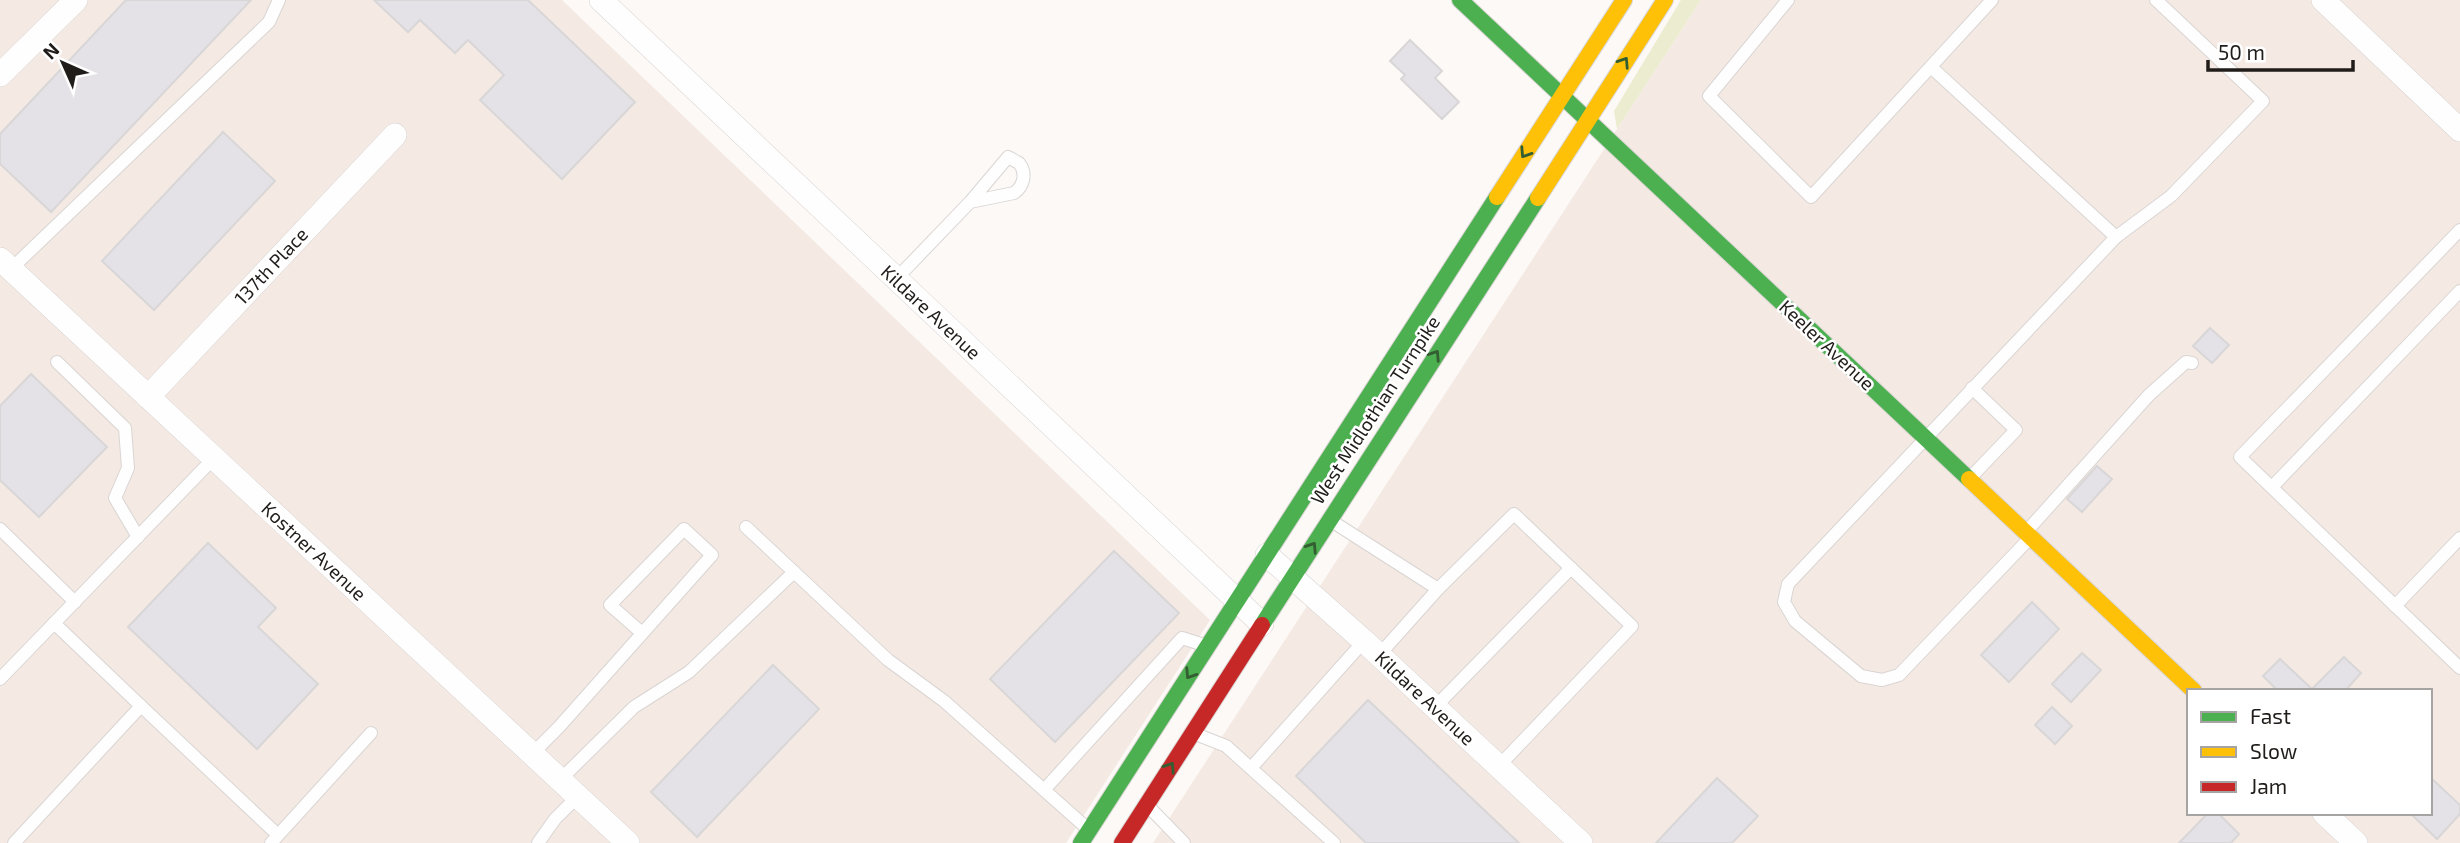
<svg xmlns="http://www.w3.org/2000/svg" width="2460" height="843" viewBox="0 0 2460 843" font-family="'Exo 2',sans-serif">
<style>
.industrial{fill:#f4e9e3;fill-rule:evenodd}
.green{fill:#ececd0}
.building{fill:#e5e2e7;stroke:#d8d6d7;stroke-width:2}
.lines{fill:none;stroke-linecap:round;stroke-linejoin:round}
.lane-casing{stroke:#d9d5d3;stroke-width:14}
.street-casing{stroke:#d9d5d3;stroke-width:24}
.fast-casing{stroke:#d9d5d3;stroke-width:18}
.slow-casing{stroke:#d9d5d3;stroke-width:18}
.jam-casing{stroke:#d9d5d3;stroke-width:18}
.lane{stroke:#fffefe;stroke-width:12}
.street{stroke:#fffefe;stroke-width:23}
.fast{stroke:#4caf50;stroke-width:16}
.slow{stroke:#ffc107;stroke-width:16}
.jam{stroke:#c62828;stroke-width:16}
.oneway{stroke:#345e32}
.labels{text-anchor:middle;stroke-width:5;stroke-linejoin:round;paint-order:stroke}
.street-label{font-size:19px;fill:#201c1a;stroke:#fff}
</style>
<rect width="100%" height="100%" fill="#fdf9f7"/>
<!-- industrial -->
<g class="industrial">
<polygon points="0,0 562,0 1210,620 1066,843 0,843"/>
<path d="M1701 0H2460V843H1153ZM2189 691H2430V813H2189Z"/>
</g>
<!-- green -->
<polygon class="green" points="1681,0 1701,0 1617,129 1614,111"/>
<!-- building -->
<g class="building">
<polygon points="126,0 251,0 51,212 0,164 0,134"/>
<polygon points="374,0 528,0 635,102 562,179 480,100 504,75 468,40 455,53 420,20 408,32"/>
<polygon points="1410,40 1442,71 1435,78 1459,102 1442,119 1401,79 1405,75 1390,61"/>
<polygon points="223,132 275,181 154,310 102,261"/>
<polygon points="2210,328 2229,345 2212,363 2193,346"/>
<polygon points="31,374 107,447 39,517 0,480 0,406"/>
<polygon points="2097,466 2112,479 2082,512 2067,499"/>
<polygon points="208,543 276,608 258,627 318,684 257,749 128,627"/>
<polygon points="1114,551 1179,613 1055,742 990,679"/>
<polygon points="2032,602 2059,629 2009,682 1981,655"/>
<polygon points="2082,653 2101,670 2071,702 2052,684"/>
<polygon points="2344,657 2361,673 2345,691 2278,691 2263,676 2280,659 2312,689"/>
<polygon points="773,665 819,709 697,837 651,792"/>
<polygon points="1368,700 1519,843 1366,843 1296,776"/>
<polygon points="2052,707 2072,726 2055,744 2035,725"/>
<polygon points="2430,777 2460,805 2460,814 2437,839 2410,813 2430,813"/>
<polygon points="1717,778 1758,816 1732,843 1656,843"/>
<polygon points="2208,813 2218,813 2239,834 2231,843 2179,843"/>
</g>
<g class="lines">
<defs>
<g id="lane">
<polyline points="1788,0 1709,96 1811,197 1992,0"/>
<polyline points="1931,67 2116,237"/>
<polyline points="2460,230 2240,457 2460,668"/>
<polyline points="11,269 269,22 279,0"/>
<path d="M896 279 970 202 1008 157 1019 163C1027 173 1024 186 1014 193L970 202"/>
<polyline points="57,362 125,428 128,468 115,498 138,537"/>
<polyline points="1971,477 2016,430 1972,388"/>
<polyline points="2272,487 2460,291"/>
<polyline points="1330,520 1438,589 1379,655"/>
<polyline points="746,527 888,660 944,701 1089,830"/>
<polyline points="0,529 75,602"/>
<polyline points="2026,532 2149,395 2186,362 2192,363"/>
<polyline points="2031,537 1899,675 1882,680 1861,676 1795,621 1784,602 1788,584 2116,237 2171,196 2263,101 2156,0"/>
<polyline points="1438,589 1514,514 1632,626 1499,766"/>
<polyline points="2395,606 2460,538"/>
<polyline points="0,679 214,458"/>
<polyline points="141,706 278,835"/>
<polyline points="1435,707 1571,568"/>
<polyline points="1193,733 1226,746 1334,843"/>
<polyline points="532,754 559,727 712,555 684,529 610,605 642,633"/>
<polyline points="1251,768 1364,641"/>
<polyline points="560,780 634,707 689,672 794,572"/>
<polyline points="1044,790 1182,638 1207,646"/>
<polyline points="1147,805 1184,843"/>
<polyline points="14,843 141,706 54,623"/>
<polyline points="271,843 371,733"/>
<polyline points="538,843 555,819 578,796"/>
</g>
<g id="street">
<polyline points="601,0 1262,624"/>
<polyline points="2323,0 2460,130"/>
<polyline points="0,75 76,0"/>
<polyline points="0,259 628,843"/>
<polyline points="148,397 395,135"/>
<polyline points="1267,555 1364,641 1581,843"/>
<polyline points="2324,813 2356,843"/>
</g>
<g id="fast">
<polyline points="1460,0 1969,479"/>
<polyline points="1262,625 1538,198"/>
<polyline points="1081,843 1497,197"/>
</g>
<g id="slow">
<polyline points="1497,197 1624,0"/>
<polyline points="1538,198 1665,0"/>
<polyline points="1969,479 2194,691"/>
</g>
<polyline id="jam" points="1122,843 1262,625"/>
</defs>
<!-- lane casing -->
<use href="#lane" class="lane-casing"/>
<!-- street casing -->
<use href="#street" class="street-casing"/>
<!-- fast casing -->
<use href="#fast" class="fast-casing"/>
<!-- slow casing -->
<use href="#slow" class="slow-casing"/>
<!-- jam casing -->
<use href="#jam" class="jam-casing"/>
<!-- lane -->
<use href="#lane" class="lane"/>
<!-- street -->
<use href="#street" class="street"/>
<!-- fast -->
<use href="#fast" class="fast"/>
<!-- slow -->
<use href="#slow" class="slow"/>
<!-- jam -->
<use href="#jam" class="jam"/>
</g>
<!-- one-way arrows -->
<defs><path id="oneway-chevron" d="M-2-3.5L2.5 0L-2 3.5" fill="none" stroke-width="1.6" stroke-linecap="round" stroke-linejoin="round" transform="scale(1.75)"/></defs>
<g class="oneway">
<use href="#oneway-chevron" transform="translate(1624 62) rotate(-57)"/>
<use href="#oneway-chevron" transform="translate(1525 153) rotate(123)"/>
<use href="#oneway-chevron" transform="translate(1435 355) rotate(-57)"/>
<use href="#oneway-chevron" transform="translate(1312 547) rotate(-57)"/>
<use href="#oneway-chevron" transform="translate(1190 674) rotate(123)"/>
<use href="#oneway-chevron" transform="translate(1170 767) rotate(-57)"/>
</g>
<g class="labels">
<!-- street labels -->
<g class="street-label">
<text transform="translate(271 266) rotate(-47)" y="7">137th Place</text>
<text transform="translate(931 312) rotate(43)" y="7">Kildare Avenue</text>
<text transform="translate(1827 345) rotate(43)" y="7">Keeler Avenue</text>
<text transform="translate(1375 410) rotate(-57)" y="7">West Midlothian Turnpike</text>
<text transform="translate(314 551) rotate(43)" y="7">Kostner Avenue</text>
<text transform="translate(1425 698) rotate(43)" y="7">Kildare Avenue</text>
</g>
</g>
<!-- legend -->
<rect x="2187" y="689" width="245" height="126" fill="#ffffff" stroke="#a6a4a3" stroke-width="2"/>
<rect x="2201" y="712" width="35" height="10" fill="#4caf50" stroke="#a6a4a3" stroke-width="2"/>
<text x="2250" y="724" font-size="21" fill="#201c1a">Fast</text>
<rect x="2201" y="747" width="35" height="10" fill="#ffc107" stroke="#a6a4a3" stroke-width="2"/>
<text x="2250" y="759" font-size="21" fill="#201c1a">Slow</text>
<rect x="2201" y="782" width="35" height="10" fill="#c62828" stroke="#a6a4a3" stroke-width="2"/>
<text x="2250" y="794" font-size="21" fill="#201c1a">Jam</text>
<!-- north arrow -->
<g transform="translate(63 63) rotate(315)" stroke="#ffffff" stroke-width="5" paint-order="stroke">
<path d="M0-5L12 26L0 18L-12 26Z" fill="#201c1a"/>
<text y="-10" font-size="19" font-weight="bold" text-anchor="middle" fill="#201c1a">N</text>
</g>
<!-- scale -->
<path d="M2208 60v10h145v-10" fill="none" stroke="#201c1a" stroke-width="3.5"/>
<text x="2218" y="60" font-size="21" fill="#201c1a" stroke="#ffffff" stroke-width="5" paint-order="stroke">50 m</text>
</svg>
